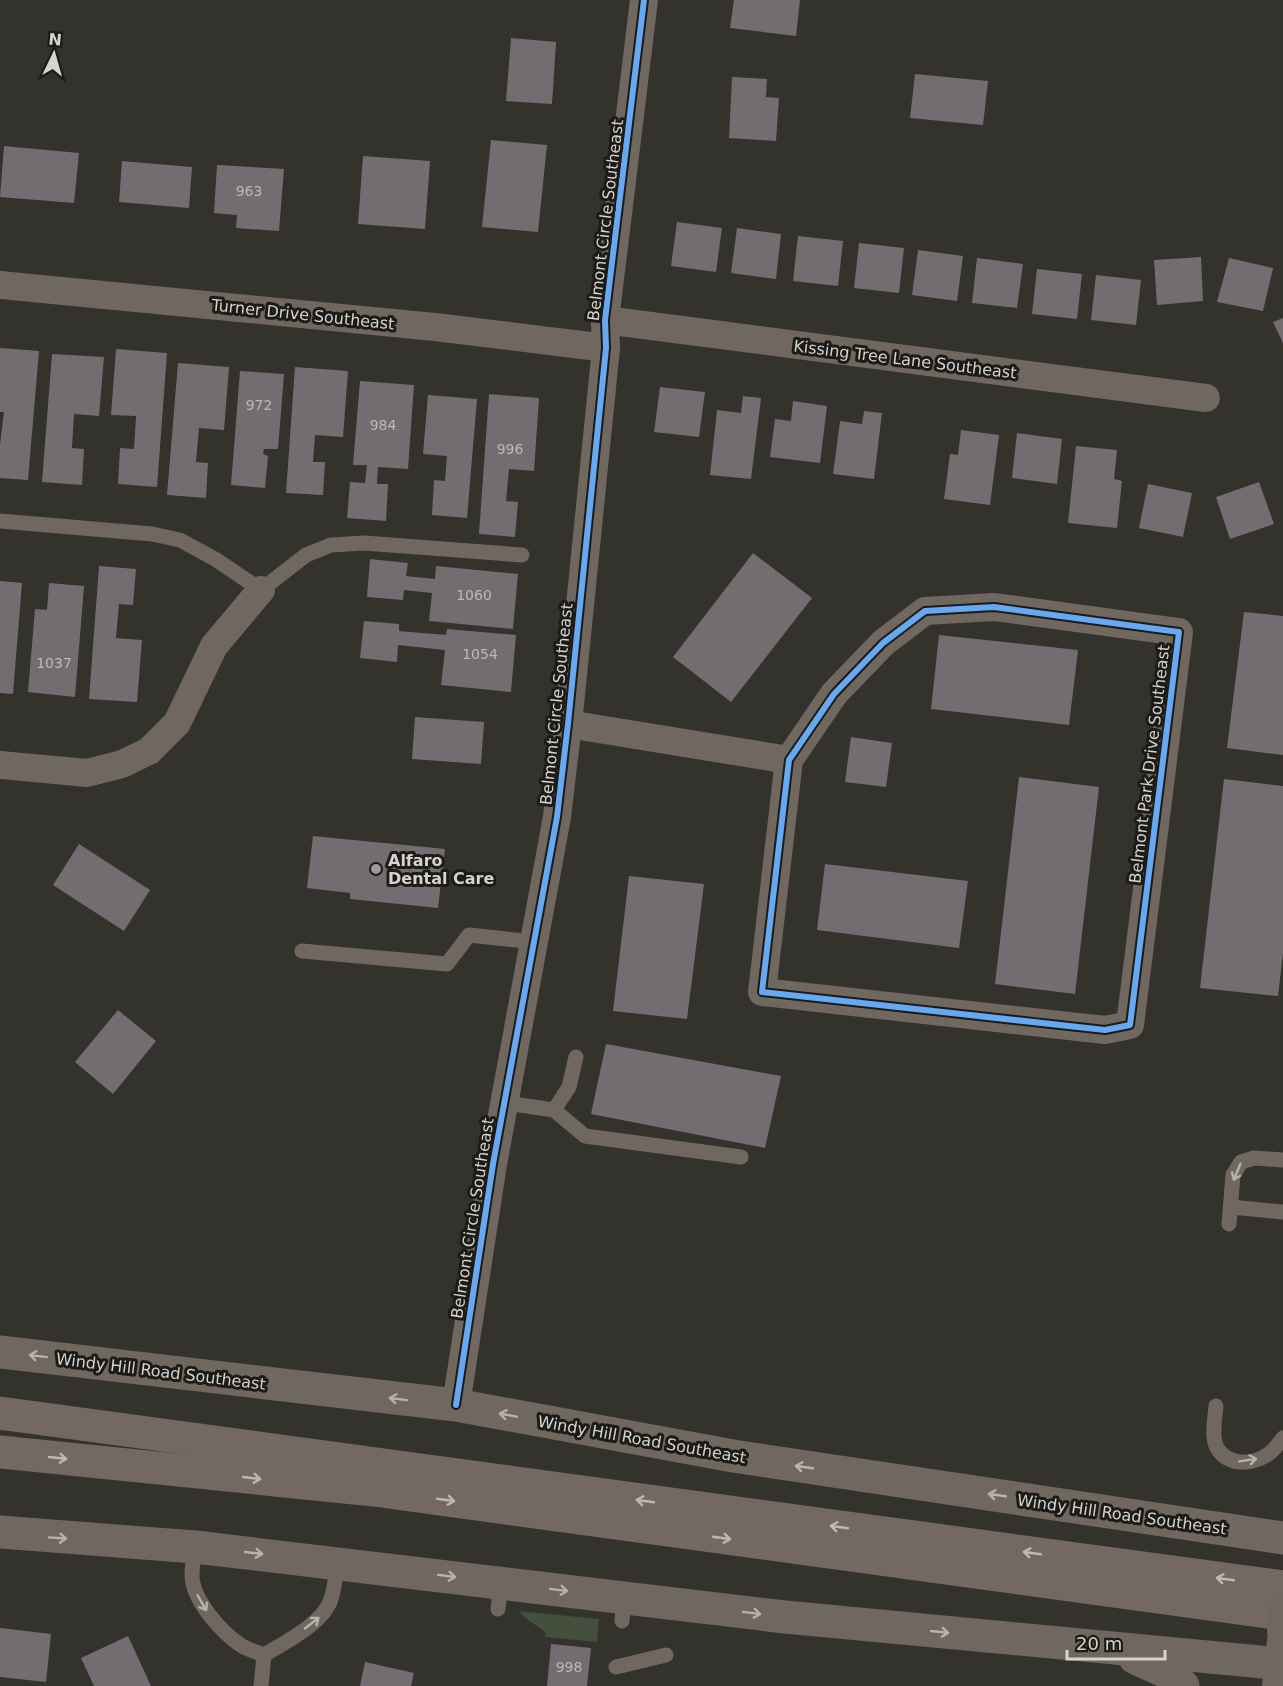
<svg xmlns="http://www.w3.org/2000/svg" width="1283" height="1686" viewBox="0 0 1283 1686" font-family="'DejaVu Sans',sans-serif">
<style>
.green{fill:#454f3d}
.building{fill:#736d71}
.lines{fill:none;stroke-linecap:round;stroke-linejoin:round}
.service{stroke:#70675f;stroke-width:15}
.minor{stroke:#70675f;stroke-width:28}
.tertiary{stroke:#70675f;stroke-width:33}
.secondary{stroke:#736960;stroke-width:33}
.minor-bridge{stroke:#70675f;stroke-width:28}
.cycleway-casing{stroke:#1c1b17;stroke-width:10}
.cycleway{stroke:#66a8f1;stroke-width:6}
.oneway{stroke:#b7b3ac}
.oneway2{stroke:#bcb8b2}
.poi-dot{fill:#9c9b95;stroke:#1c1b17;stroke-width:2}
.labels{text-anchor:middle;stroke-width:6;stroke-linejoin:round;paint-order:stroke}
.number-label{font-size:14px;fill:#bcbab6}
.street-label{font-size:16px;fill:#d5d3cd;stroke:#1c1b17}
.poi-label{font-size:16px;font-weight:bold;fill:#d5d3cd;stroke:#1c1b17;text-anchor:start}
</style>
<rect width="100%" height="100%" fill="#33322d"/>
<!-- green -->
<polygon class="green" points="519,1611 599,1619 597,1642 545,1637 545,1632 524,1617"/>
<!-- building -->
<g class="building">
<polygon points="734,0 800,0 796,36 730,28"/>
<polygon points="511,38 556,42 552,104 506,101"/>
<polygon points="915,74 988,81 983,125 910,118"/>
<polygon points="732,77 767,79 766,97 779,98 776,141 729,138"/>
<polygon points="491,140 547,145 538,232 482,227"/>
<polygon points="4,146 79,153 74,203 0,197"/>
<polygon points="363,156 430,161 425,229 358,224"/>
<polygon points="122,161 192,167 189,208 119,202"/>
<polygon points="217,165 284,169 279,231 236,228 237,215 214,213"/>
<polygon points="677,222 722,228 716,272 671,266"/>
<polygon points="737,228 781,234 776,279 731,273"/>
<polygon points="798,236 843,241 838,286 793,281"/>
<polygon points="859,243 904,248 899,293 854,288"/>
<polygon points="918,250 963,256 957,301 912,295"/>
<polygon points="1201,257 1203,301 1157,305 1154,260"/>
<polygon points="977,258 1023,264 1017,308 972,303"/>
<polygon points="1229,258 1273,268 1263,311 1217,302"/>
<polygon points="1037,269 1082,274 1077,319 1032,314"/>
<polygon points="1096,275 1141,280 1136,325 1091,320"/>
<polygon points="1283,318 1283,343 1273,322"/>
<polygon points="0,348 39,351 28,480 0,478 0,445 4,412 0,412"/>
<polygon points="116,349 167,353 157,487 118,484 120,448 134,449 136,416 111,415"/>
<polygon points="52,354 104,357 99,416 74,414 72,448 84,449 82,485 42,482"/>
<polygon points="178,363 229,367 224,430 199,428 196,462 208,463 206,498 167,495"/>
<polygon points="295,367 348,371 343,437 315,435 313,462 325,462 323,495 286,493"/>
<polygon points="240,371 284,374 278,449 264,449 263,454 268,456 265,488 231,485"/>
<polygon points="360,381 414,385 408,469 378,467 377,484 388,484 386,521 347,518 350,482 365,483 367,465 353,465"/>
<polygon points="660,387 705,392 699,437 654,432"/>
<polygon points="489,394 539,398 534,471 509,469 506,501 518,502 515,537 479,534"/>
<polygon points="428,395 477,399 467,518 432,515 434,480 445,481 447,456 423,454"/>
<polygon points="743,396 761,398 751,479 710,475 717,410 741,413"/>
<polygon points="793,401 827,406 820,463 770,457 775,419 791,421"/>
<polygon points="864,411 882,413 874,479 833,474 840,421 862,424"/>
<polygon points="961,430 999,435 990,505 944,499 950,454 958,455"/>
<polygon points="1017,433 1062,439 1057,484 1012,478"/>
<polygon points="1076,446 1117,450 1114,479 1122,481 1117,528 1068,523"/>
<polygon points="1259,482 1274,524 1230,539 1216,497"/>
<polygon points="1148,484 1192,493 1183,537 1139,528"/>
<polygon points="753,553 812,598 731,702 673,657"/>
<polygon points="370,559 408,563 406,576 435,579 436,566 518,574 513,629 429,621 432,593 404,590 403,600 367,597"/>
<polygon points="99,566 136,569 133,605 119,604 116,638 142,640 137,702 89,699"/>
<polygon points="0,581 22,583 13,694 0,693"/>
<polygon points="49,583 84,586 75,697 28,692 35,609 47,610"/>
<polygon points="1244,612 1283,616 1283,755 1227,748"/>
<polygon points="364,621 399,624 399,631 446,635 447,629 516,635 511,692 441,685 445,650 398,645 397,662 360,658"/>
<polygon points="939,635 1078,650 1069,725 931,709"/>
<polygon points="415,717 484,722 481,764 412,759"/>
<polygon points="851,737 892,743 886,787 845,782"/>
<polygon points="1019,777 1099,787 1075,994 995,984"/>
<polygon points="1224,779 1283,786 1283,953 1278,996 1200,988"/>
<polygon points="313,836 445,849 438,908 350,899 350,893 307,888"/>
<polygon points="79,844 150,890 124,931 53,885"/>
<polygon points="825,864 968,881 959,948 817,930"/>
<polygon points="629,876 704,884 687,1019 613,1011"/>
<polygon points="118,1010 156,1041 113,1094 75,1062"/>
<polygon points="606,1044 781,1076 765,1148 591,1114"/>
<polygon points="0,1628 51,1634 46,1682 0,1677"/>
<polygon points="128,1636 151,1686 94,1686 81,1658"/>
<polygon points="551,1644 591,1648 587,1686 547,1686"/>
<polygon points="365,1662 414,1673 411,1686 360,1686"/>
</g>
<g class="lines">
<!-- service -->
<g class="service">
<polyline points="0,521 152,534 180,540 215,559 261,590 306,555 331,545 364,543 522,555"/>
<polyline points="302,951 447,964 469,935 534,942"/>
<polyline points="505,1103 554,1110 585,1136 741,1157"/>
<polyline points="554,1110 569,1087 576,1057"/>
<polyline points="1231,1207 1283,1212"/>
<polyline points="1229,1224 1233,1175 1241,1162 1254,1158 1283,1160"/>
<path d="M1216 1406C1215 1418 1211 1437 1217 1448 1228 1466 1251 1465 1267 1455 1273 1452 1278 1444 1283 1438"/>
<path d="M195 1547C194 1556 192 1566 192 1575 192 1600 222 1633 242 1646 249 1650 257 1652 264 1655"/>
<polyline points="498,1609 501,1582"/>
<polyline points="622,1621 624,1598"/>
<path d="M264 1655C284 1643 324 1623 331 1599 335 1587 336 1575 337 1562"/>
<polyline points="616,1667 666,1655"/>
<polyline points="261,1686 264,1655"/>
</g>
<!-- minor -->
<g class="minor">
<polyline points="0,285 435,327 606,348"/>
<polyline points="605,320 1206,398"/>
<polygon points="994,607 1179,632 1130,1025 1105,1030 762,992 789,760 834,694 883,643 925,611"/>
<polyline points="568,724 789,760"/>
<polyline points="0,765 87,773 122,764 149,751 177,723 214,646 261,590"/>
<polyline points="456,1405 493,1164 557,817 568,724 606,348 605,320 644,0"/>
<polyline points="1276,1686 1281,1640"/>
</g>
<!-- tertiary -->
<g class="tertiary">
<polyline points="0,1352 456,1405 733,1456 1283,1538"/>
<polyline points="0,1532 195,1547 785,1617 1283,1664"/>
<polyline points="1135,1658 1171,1674 1183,1686"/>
</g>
<!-- secondary -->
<g class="secondary">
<polyline points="0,1413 1283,1587"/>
<polyline points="0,1452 374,1490 1283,1614"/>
</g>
<!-- minor-bridge -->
<polyline class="minor-bridge" points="1281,1631 1283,1612"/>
<defs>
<g id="cycleway">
<polygon points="994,607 1179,632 1130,1025 1105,1030 762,992 789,760 834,694 883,643 925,611"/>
<polyline points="456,1405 493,1164 557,817 568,724 606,348 605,320 644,0"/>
</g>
</defs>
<!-- cycleway casing -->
<use href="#cycleway" class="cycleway-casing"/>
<!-- cycleway -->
<use href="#cycleway" class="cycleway"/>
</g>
<!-- one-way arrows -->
<defs><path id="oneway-shaft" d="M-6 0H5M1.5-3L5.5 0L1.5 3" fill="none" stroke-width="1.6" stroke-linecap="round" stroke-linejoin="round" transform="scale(1.5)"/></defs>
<g class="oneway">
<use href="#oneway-shaft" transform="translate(1237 1172) rotate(113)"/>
<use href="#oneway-shaft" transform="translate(38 1356) rotate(-173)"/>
<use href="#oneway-shaft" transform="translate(398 1399) rotate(-173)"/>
<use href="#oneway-shaft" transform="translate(508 1415) rotate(-170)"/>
<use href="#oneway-shaft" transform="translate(1248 1460) rotate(-9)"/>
<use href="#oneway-shaft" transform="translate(804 1467) rotate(-172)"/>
<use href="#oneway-shaft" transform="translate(997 1495) rotate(-172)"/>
<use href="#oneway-shaft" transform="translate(58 1538) rotate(4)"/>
<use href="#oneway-shaft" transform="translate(254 1553) rotate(6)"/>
<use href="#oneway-shaft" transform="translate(447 1576) rotate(7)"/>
<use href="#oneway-shaft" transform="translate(559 1590) rotate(7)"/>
<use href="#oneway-shaft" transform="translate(202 1603) rotate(60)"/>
<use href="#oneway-shaft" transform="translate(752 1613) rotate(7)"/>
<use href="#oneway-shaft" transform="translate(312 1623) rotate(-38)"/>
<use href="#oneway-shaft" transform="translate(940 1632) rotate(6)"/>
</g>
<g class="oneway2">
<use href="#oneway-shaft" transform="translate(58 1458) rotate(6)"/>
<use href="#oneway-shaft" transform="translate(252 1478) rotate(6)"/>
<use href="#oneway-shaft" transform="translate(446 1500) rotate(8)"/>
<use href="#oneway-shaft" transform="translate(645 1501) rotate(-172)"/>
<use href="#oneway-shaft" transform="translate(839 1527) rotate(-172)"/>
<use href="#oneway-shaft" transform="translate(722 1538) rotate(8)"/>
<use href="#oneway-shaft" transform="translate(1032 1553) rotate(-172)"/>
<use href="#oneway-shaft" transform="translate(1225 1579) rotate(-172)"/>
</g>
<!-- markers -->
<circle class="poi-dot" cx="376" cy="869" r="6"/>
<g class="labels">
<!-- number labels -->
<g class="number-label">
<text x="249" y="196">963</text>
<text x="259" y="410">972</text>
<text x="383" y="430">984</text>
<text x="510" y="454">996</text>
<text x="474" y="600">1060</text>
<text x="480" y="659">1054</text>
<text x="54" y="668">1037</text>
<text x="569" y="1672">998</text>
</g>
<!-- street labels -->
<g class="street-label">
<text transform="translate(605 220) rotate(-83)" y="6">Belmont Circle Southeast</text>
<text transform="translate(303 314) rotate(6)" y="6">Turner Drive Southeast</text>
<text transform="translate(905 359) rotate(7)" y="6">Kissing Tree Lane Southeast</text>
<text transform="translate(556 704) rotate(-84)" y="6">Belmont Circle Southeast</text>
<text transform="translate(1149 764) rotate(-83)" y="6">Belmont Park Drive Southeast</text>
<text transform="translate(472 1218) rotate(-81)" y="6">Belmont Circle Southeast</text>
<text transform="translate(161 1371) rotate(7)" y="6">Windy Hill Road Southeast</text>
<text transform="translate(642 1439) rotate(10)" y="6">Windy Hill Road Southeast</text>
<text transform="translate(1122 1514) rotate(8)" y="6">Windy Hill Road Southeast</text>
</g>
<!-- poi labels -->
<g class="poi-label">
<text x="388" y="866">Alfaro<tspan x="388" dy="18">Dental Care</tspan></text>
</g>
</g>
<!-- north arrow -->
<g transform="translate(54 54) rotate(5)" stroke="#1c1b17" stroke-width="4.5" paint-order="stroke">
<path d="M0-4.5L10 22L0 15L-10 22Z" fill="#d5d3cd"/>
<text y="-9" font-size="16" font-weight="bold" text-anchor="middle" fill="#d5d3cd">N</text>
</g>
<!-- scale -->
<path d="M1067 1650v9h98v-9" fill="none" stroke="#d5d3cd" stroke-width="3"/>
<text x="1076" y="1650" font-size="18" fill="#d5d3cd" stroke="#1c1b17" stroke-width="4.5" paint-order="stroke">20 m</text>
</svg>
